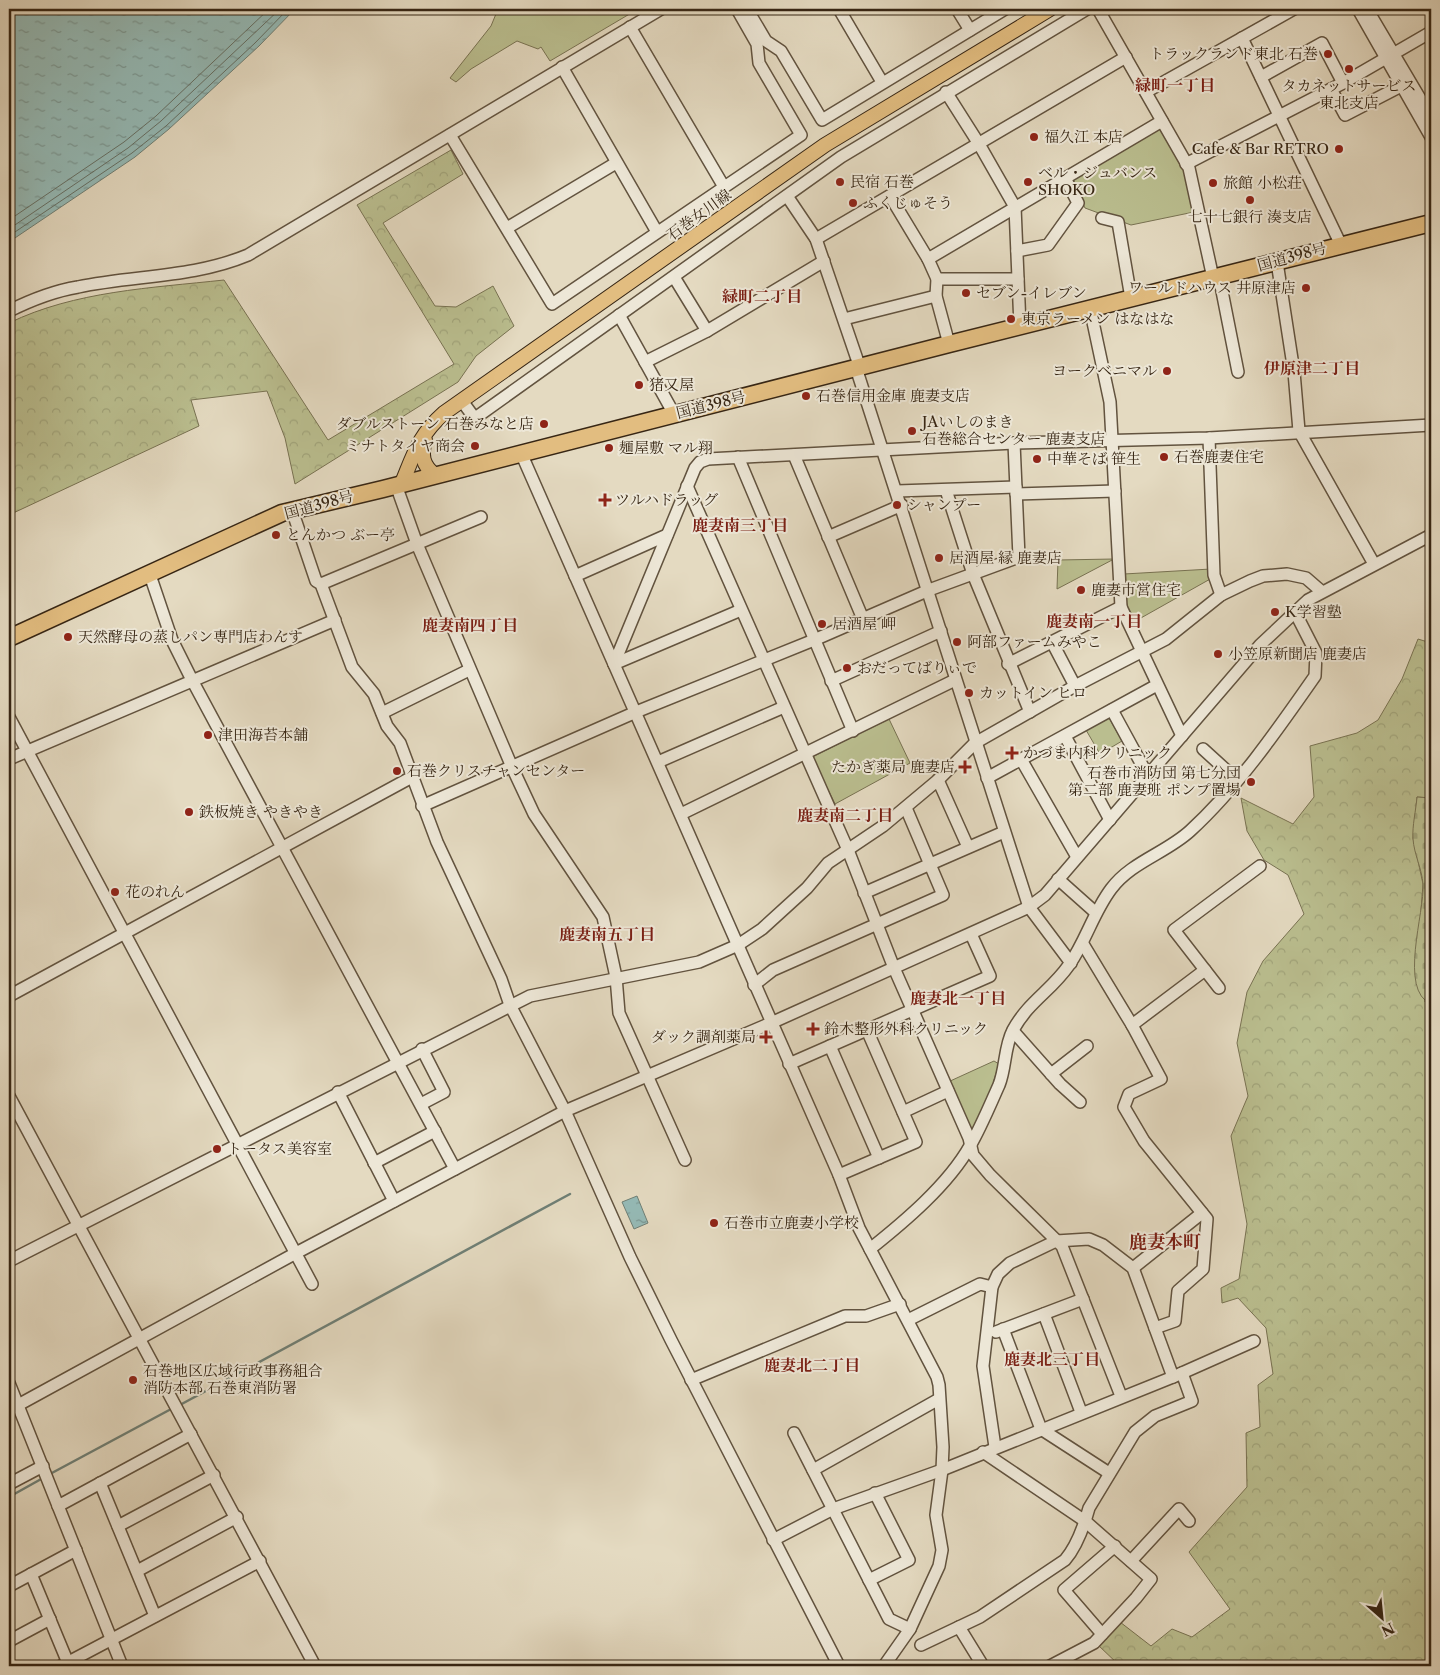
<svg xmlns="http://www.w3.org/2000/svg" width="1440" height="1675" viewBox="0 0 1440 1675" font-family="'Libre Caslon Text','Noto Serif JP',serif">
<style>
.forest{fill:url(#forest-crowns);stroke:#787252}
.cemetery{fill:url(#cemetery-stones);stroke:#787252}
.park{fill:#babe8f;stroke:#787252}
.water{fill:url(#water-ripples);stroke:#6f7f75}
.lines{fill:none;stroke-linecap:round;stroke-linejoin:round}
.shore{stroke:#667065;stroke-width:1}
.stream{stroke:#6f7f75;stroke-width:2.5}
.minor-casing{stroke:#62533f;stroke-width:14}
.major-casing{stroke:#372614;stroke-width:16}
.highway-casing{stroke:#372614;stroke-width:19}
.minor{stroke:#ede7d7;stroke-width:11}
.major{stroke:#e2bd80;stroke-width:14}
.highway{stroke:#e2bd80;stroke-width:16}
.poi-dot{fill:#8f2418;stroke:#ede7d7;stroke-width:2}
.labels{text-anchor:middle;stroke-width:4;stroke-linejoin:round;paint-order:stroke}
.poi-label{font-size:15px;fill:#372614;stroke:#ede7d7;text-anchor:start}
.street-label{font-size:15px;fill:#372614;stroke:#ede7d7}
.neighbourhood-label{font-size:16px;font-weight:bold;fill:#7a1f14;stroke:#ede7d7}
.quarter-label{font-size:18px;font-weight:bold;fill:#7a1f14;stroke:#ede7d7}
</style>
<defs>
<pattern id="forest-crowns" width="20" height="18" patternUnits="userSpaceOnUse" patternTransform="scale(1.25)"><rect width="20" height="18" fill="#babe8f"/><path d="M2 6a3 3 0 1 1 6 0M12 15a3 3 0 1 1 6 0" fill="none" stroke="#a0a37a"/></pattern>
<pattern id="cemetery-stones" width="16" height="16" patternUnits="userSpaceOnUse" patternTransform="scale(1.25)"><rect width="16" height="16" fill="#babe8f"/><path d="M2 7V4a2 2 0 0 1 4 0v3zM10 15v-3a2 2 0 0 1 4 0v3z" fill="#a0a37a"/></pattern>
<pattern id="water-ripples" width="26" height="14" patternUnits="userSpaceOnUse" patternTransform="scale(1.25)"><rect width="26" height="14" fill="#95bab6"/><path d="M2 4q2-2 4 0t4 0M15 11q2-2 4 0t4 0" fill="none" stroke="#7a9793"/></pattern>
</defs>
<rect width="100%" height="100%" fill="#e4dac1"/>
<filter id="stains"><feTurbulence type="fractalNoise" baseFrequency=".004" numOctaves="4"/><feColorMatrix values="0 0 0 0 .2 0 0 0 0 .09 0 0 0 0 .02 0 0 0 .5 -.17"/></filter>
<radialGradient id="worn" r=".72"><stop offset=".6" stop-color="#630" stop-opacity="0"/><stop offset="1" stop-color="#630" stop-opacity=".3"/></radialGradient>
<!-- forest -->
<g class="forest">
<path d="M451 150 463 174 383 223 435 306 456 307 493 286 514 326 476 356 458 382 295 484 285 438 267 391 191 400 199 426 9 515V323C75 291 151 288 224 280L328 440 454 364 357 205Z"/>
<polygon points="1418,639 1431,643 1431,798 1417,797 1413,838 1423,884 1421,910 1425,1002 1431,1004 1431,1666 1120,1666 1098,1645 1120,1622 1151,1646 1172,1629 1192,1637 1230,1609 1189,1552 1247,1487 1246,1433 1260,1427 1258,1385 1273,1374 1266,1328 1238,1298 1222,1303 1221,1288 1239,1279 1247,1224 1231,1136 1248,1096 1237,1043 1247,992 1263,961 1304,914 1288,875 1264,860 1247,831 1241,798 1293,824 1314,797 1310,746 1357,733 1378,720 1402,679"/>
</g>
<!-- cemetery -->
<path class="cemetery" d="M1417 797 1431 798V1004C1398 990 1425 912 1423 884 1422 869 1414 854 1413 839 1412 826 1416 810 1417 797Z"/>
<!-- park -->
<g class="park">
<polygon points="498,9 638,9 550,61 541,47 538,49 517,41 471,69 456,82 450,78 491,26"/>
<polygon points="1160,129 1188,177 1194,212 1131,225 1085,208 1072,181"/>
<polygon points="1114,559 1057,589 1058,560"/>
<polygon points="1211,569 1212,578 1132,623 1125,607 1124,574"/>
<polygon points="1109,718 1122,741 1100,754 1086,730"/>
<polygon points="889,719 910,763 835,804 812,757"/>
<polygon points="994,1061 999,1064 989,1096 971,1136 948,1082"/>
</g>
<!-- water -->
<g class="water">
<polygon points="9,9 295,9 259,46 169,129 135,157 9,242"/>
<polygon points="637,1196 648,1223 634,1229 622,1202"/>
</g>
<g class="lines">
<!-- shore -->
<g class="shore">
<polyline points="9,220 124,142 156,116 269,9"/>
<polyline points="9,229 128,148 161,121 280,9"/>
<polyline points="9,236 132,153 166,126 255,43 288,9"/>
</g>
<!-- stream -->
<g class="stream">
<polyline points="178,1406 570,1194"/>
<polyline points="50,1474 173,1408"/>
<polyline points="9,1497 43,1478"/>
</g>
<defs>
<g id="minor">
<polyline points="747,9 766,41 781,51 822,120 1005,9"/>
<polyline points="839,9 882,82"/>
<polyline points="957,9 970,30"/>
<polyline points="1098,9 1189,168 1213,278"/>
<polyline points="1358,9 1431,137"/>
<polyline points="1367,9 1431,117"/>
<polyline points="630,27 724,187"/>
<polyline points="1242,38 1341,245"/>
<polyline points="562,67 657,232"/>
<polyline points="1261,77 1322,43 1343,83"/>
<polyline points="1331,89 1345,115 1401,86"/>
<polyline points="946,92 979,144 1015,207 1020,326"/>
<polyline points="1146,92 1294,9"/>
<polyline points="450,135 552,304 801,135 759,63 757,44 737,9"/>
<polyline points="1186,164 1343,83 1431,32"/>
<polyline points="787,196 816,239 858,362 858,374 1029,907 1071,963"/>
<polyline points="890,196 928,259 937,279 936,296 949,344"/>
<polyline points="1102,218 1118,222 1131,298"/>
<polyline points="507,228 616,163"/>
<polyline points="816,239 1126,57"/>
<polyline points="1017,251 1048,245 1078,203 1065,178"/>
<polyline points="928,259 1162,121"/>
<polyline points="1277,262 1294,372 1299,431 1374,564"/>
<polyline points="1219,276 1238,372"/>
<polyline points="674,277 707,331"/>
<polyline points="937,279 1018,279"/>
<polyline points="1090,308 1110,402 1121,607 1182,736"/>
<path d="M9 311C31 300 54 291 78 287 135 275 193 278 248 255L661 9"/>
<polyline points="619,315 674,414"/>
<polyline points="844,319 936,296"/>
<polyline points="645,362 707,331 824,261"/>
<polyline points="462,401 473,416 478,416 841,157 1087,9"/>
<polyline points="1209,438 1214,575 1221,595"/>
<polyline points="521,453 839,1175 859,1228 937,1377 939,1385 943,1447 942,1470 936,1515 942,1550 939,1566 910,1629 884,1666"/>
<polyline points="794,455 863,619"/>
<polyline points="738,457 853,731"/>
<polyline points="396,485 417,544 512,767 534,814 603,917 616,977 619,1013 685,1160"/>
<polyline points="687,486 848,850 894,968 969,1138 973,1155 990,1175 1062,1246 1121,1396"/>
<polyline points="946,490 973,574 1030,712"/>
<polyline points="897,491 1016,487"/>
<polyline points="1016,494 1115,491"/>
<polyline points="292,510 316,581 321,584 352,667 374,694 387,726 400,743 437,842 501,979 510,1005 565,1111 630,1257 671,1340 839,1666"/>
<polyline points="828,537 902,505"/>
<polyline points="150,575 172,640 192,680 455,1169"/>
<polyline points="575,576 667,535"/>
<polyline points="321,584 481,517"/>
<polyline points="1052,642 1075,686"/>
<polyline points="614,664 695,468 700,462 708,459 1014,443 1209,438 1431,425"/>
<polyline points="614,664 741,610"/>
<polyline points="1008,664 1121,607"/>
<polyline points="831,681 941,631"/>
<polyline points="1112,710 1148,776"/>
<polyline points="382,713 469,670"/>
<polyline points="9,717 312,1284"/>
<polyline points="1065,736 1110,820"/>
<polyline points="1203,749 1237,780"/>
<polyline points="9,759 335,620"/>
<polyline points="1022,761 1077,857"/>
<polyline points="658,762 784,707"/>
<polyline points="987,778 1157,685"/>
<polyline points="938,780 968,847"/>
<polyline points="422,806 636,712 814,640 929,590 1019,557 1014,443"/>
<polyline points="681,814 955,680"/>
<polyline points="1058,879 1095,912"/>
<polyline points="864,893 1004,832"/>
<polyline points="1083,944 1132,1025 1161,1079 1129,1094 1124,1107 1144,1141 1207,1219 1203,1269 1178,1291 1175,1321 1155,1328"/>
<polyline points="754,985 773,970 943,895 906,808"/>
<polyline points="1219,988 1174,930 1260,866"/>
<polyline points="9,996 412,777"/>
<polyline points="1132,1025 1205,970"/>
<polyline points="1013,1031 1060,1084 1080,1102"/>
<polyline points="830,1046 879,1158"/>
<polyline points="789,1064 990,976 971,934"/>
<polyline points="1051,1074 1087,1046"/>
<polyline points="338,1092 394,1201"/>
<polyline points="9,1096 315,1666"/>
<polyline points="421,1104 444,1092 422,1049"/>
<polyline points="903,1112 948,1091"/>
<polyline points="374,1163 435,1131"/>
<polyline points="839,1175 916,1142 867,1030"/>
<path d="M870 1249C904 1222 948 1185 970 1146 981 1127 990 1105 999 1085 1006 1068 1004 1047 1013 1030 1029 1001 1051 991 1069 965 1086 941 1093 913 1111 889 1131 862 1166 853 1190 831 1238 787 1278 729 1315 676L1316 653 1295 612"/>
<polyline points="9,1261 530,996 699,962 738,945 762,929 807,888 828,863 883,826 938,780 975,743 1075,686 1166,639 1221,595 1250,581 1263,576 1287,574 1306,578 1321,591"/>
<polyline points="1133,1268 1202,1213"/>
<polyline points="1044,1314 1081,1412"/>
<polyline points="908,1320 980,1284 992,1287"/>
<polyline points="1003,1329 1041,1429 1109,1473"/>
<polyline points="996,1332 1083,1299"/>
<polyline points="691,1380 845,1316 866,1316 900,1304"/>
<polyline points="9,1383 122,1666"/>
<polyline points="9,1410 296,1253 565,1111 771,1023 1029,907 1045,895 1260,645 1308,600 1431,535"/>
<polyline points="794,1433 889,1619 910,1629"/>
<polyline points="995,1447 983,1366 992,1287 998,1274 1010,1263 1056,1241 1089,1239 1103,1245 1133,1268 1173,1377"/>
<polyline points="983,1452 1085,1521 1151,1579 1136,1598 1094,1643 1050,1666"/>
<polyline points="813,1470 939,1399"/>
<polyline points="100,1483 155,1616"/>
<polyline points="9,1484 43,1466"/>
<polyline points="58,1506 191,1434"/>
<polyline points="118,1526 214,1475"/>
<polyline points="773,1540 833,1509 942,1470 1173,1377 1254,1341"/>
<polyline points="1131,1561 1179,1509 1189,1521"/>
<polyline points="137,1571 237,1517"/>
<polyline points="31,1574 68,1663"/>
<polyline points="869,1580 909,1560 875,1493"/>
<polyline points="9,1586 76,1550"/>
<polyline points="959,1627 983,1666"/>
<polyline points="1102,1634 1064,1590 1115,1546"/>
<polyline points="9,1641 50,1619"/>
<path d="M921 1645 980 1617 1065 1560C1077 1546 1084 1526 1089 1508L1135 1432 1155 1416 1192 1401 1182 1373"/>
<polyline points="61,1666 260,1561"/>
</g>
<g id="major">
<path d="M425 440C421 455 422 465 435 475"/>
<path d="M402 483C414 454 419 435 444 413L825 145 1050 9"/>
</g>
<polyline id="highway" points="9,638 282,513 383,489 949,344 1431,223"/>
</defs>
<!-- minor casing -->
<use href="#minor" class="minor-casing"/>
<!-- major casing -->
<use href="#major" class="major-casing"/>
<!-- highway casing -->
<use href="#highway" class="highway-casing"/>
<!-- minor -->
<use href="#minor" class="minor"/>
<!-- major -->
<use href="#major" class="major"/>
<!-- highway -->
<use href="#highway" class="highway"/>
</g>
<!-- markers -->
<g class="poi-dot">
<circle cx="1328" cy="54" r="5"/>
<circle cx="1349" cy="69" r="5"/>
<circle cx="1034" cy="137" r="5"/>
<circle cx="1339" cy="149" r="5"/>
<circle cx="840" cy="182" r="5"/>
<circle cx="1028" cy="182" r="5"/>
<circle cx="1213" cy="183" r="5"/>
<circle cx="1250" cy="200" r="5"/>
<circle cx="853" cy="203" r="5"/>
<circle cx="1306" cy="288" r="5"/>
<circle cx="966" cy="293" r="5"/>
<circle cx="1011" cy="319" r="5"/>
<circle cx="1167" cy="371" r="5"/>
<circle cx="639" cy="385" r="5"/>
<circle cx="806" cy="396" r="5"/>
<circle cx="544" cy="424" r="5"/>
<circle cx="912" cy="431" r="5"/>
<circle cx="475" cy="446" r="5"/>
<circle cx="609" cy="448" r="5"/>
<circle cx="1164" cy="457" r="5"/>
<circle cx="1037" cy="459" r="5"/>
<path d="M602.5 492.5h5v5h5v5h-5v5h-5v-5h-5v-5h5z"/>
<circle cx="897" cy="505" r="5"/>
<circle cx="276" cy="535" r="5"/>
<circle cx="939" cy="558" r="5"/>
<circle cx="1081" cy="590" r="5"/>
<circle cx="1275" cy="612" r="5"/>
<circle cx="822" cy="624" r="5"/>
<circle cx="68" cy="637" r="5"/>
<circle cx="957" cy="642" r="5"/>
<circle cx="1218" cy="654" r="5"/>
<circle cx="847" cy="668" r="5"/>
<circle cx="969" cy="693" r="5"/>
<circle cx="208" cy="735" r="5"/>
<path d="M1009.5 745.5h5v5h5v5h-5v5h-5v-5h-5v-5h5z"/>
<path d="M962.5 759.5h5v5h5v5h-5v5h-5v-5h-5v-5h5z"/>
<circle cx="397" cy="771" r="5"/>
<circle cx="1251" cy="782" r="5"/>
<circle cx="189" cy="812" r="5"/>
<circle cx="115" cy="892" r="5"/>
<path d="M810.5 1021.5h5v5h5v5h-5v5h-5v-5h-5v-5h5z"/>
<path d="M763.5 1029.5h5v5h5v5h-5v5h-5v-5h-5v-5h5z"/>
<circle cx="217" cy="1149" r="5"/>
<circle cx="714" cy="1223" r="5"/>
<circle cx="133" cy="1380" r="5"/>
</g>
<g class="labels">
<!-- poi labels -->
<g class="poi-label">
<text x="1318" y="59" text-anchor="end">トラックランド東北 石巻</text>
<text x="1349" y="91" text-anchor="middle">タカネットサービス<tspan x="1349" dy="17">東北支店</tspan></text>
<text x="1044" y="142">福久江 本店</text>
<text x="1329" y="154" text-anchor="end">Cafe &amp; Bar RETRO</text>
<text x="1038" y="178">ベル・ジュバンス<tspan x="1038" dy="17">SHOKO</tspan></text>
<text x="850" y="187">民宿 石巻</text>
<text x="1223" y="188">旅館 小松荘</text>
<text x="863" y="208">ふくじゅそう</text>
<text x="1250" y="222" text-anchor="middle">七十七銀行 湊支店</text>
<text x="1296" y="293" text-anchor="end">ワールドハウス 井原津店</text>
<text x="976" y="298">セブン-イレブン</text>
<text x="1021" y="324">東京ラーメン はなはな</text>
<text x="1157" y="376" text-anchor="end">ヨークベニマル</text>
<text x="649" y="390">猪又屋</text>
<text x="816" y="401">石巻信用金庫 鹿妻支店</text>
<text x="922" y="427">JAいしのまき<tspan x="922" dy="17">石巻総合センター 鹿妻支店</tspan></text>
<text x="534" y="429" text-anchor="end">ダブルストーン 石巻みなと店</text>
<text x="465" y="451" text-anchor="end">ミナトタイヤ商会</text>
<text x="619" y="453">麺屋敷 マル翔</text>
<text x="1174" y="462">石巻鹿妻住宅</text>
<text x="1047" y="464">中華そば 笹生</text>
<text x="615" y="505">ツルハドラッグ</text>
<text x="907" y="510">シャンプー</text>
<text x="286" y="540">とんかつ ぶー亭</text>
<text x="949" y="563">居酒屋 縁 鹿妻店</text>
<text x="1091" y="595">鹿妻市営住宅</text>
<text x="1285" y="617">K学習塾</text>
<text x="832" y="629">居酒屋 岬</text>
<text x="78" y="642">天然酵母の蒸しパン専門店わんす</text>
<text x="967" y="647">阿部ファームみやこ</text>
<text x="1228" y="659">小笠原新聞店 鹿妻店</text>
<text x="857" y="673">おだってばりぃで</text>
<text x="979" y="698">カットイン ヒロ</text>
<text x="218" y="740">津田海苔本舗</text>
<text x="1023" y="758">かづま内科クリニック</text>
<text x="955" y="772" text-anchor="end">たかぎ薬局 鹿妻店</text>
<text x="407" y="776">石巻クリスチャンセンター</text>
<text x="1241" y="778" text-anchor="end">石巻市消防団 第七分団<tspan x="1241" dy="17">第二部 鹿妻班 ポンプ置場</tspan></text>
<text x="199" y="817">鉄板焼き やきやき</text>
<text x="125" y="897">花のれん</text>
<text x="824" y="1034">鈴木整形外科クリニック</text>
<text x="756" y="1042" text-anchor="end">ダック調剤薬局</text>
<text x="227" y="1154">トータス美容室</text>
<text x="724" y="1228">石巻市立鹿妻小学校</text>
<text x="143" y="1376">石巻地区広域行政事務組合<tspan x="143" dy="17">消防本部 石巻東消防署</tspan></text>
</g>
<!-- street labels -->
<g class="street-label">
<text transform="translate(699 215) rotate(-36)" y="5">石巻女川線</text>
<text transform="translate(1292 257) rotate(-15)" y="5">国道398号</text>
<text transform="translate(711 405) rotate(-14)" y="5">国道398号</text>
<text transform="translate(319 505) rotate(-15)" y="5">国道398号</text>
</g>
<!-- neighbourhood labels -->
<g class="neighbourhood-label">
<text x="1175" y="91">緑町一丁目</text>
<text x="762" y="302">緑町二丁目</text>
<text x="1312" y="374">伊原津二丁目</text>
<text x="740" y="531">鹿妻南三丁目</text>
<text x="1094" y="627">鹿妻南一丁目</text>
<text x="470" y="631">鹿妻南四丁目</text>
<text x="845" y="821">鹿妻南二丁目</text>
<text x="607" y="940">鹿妻南五丁目</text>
<text x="958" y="1004">鹿妻北一丁目</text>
<text x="1052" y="1365">鹿妻北三丁目</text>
<text x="812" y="1371">鹿妻北二丁目</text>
</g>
<!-- quarter labels -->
<g class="quarter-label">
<text x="1165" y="1248">鹿妻本町</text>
</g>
</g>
<!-- margin -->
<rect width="1440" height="1675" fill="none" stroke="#e4dac1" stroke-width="30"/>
<rect x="10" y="10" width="1420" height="1655" fill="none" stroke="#372614" stroke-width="2.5"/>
<rect x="15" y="15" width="1410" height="1645" fill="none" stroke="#372614"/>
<!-- north arrow -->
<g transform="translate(1382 1618) rotate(153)" stroke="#ede7d7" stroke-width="4" paint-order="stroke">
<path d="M0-4L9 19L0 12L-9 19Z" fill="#372614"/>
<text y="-8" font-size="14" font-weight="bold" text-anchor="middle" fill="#372614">N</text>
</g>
<rect width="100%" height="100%" filter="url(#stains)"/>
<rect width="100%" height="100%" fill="url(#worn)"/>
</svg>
